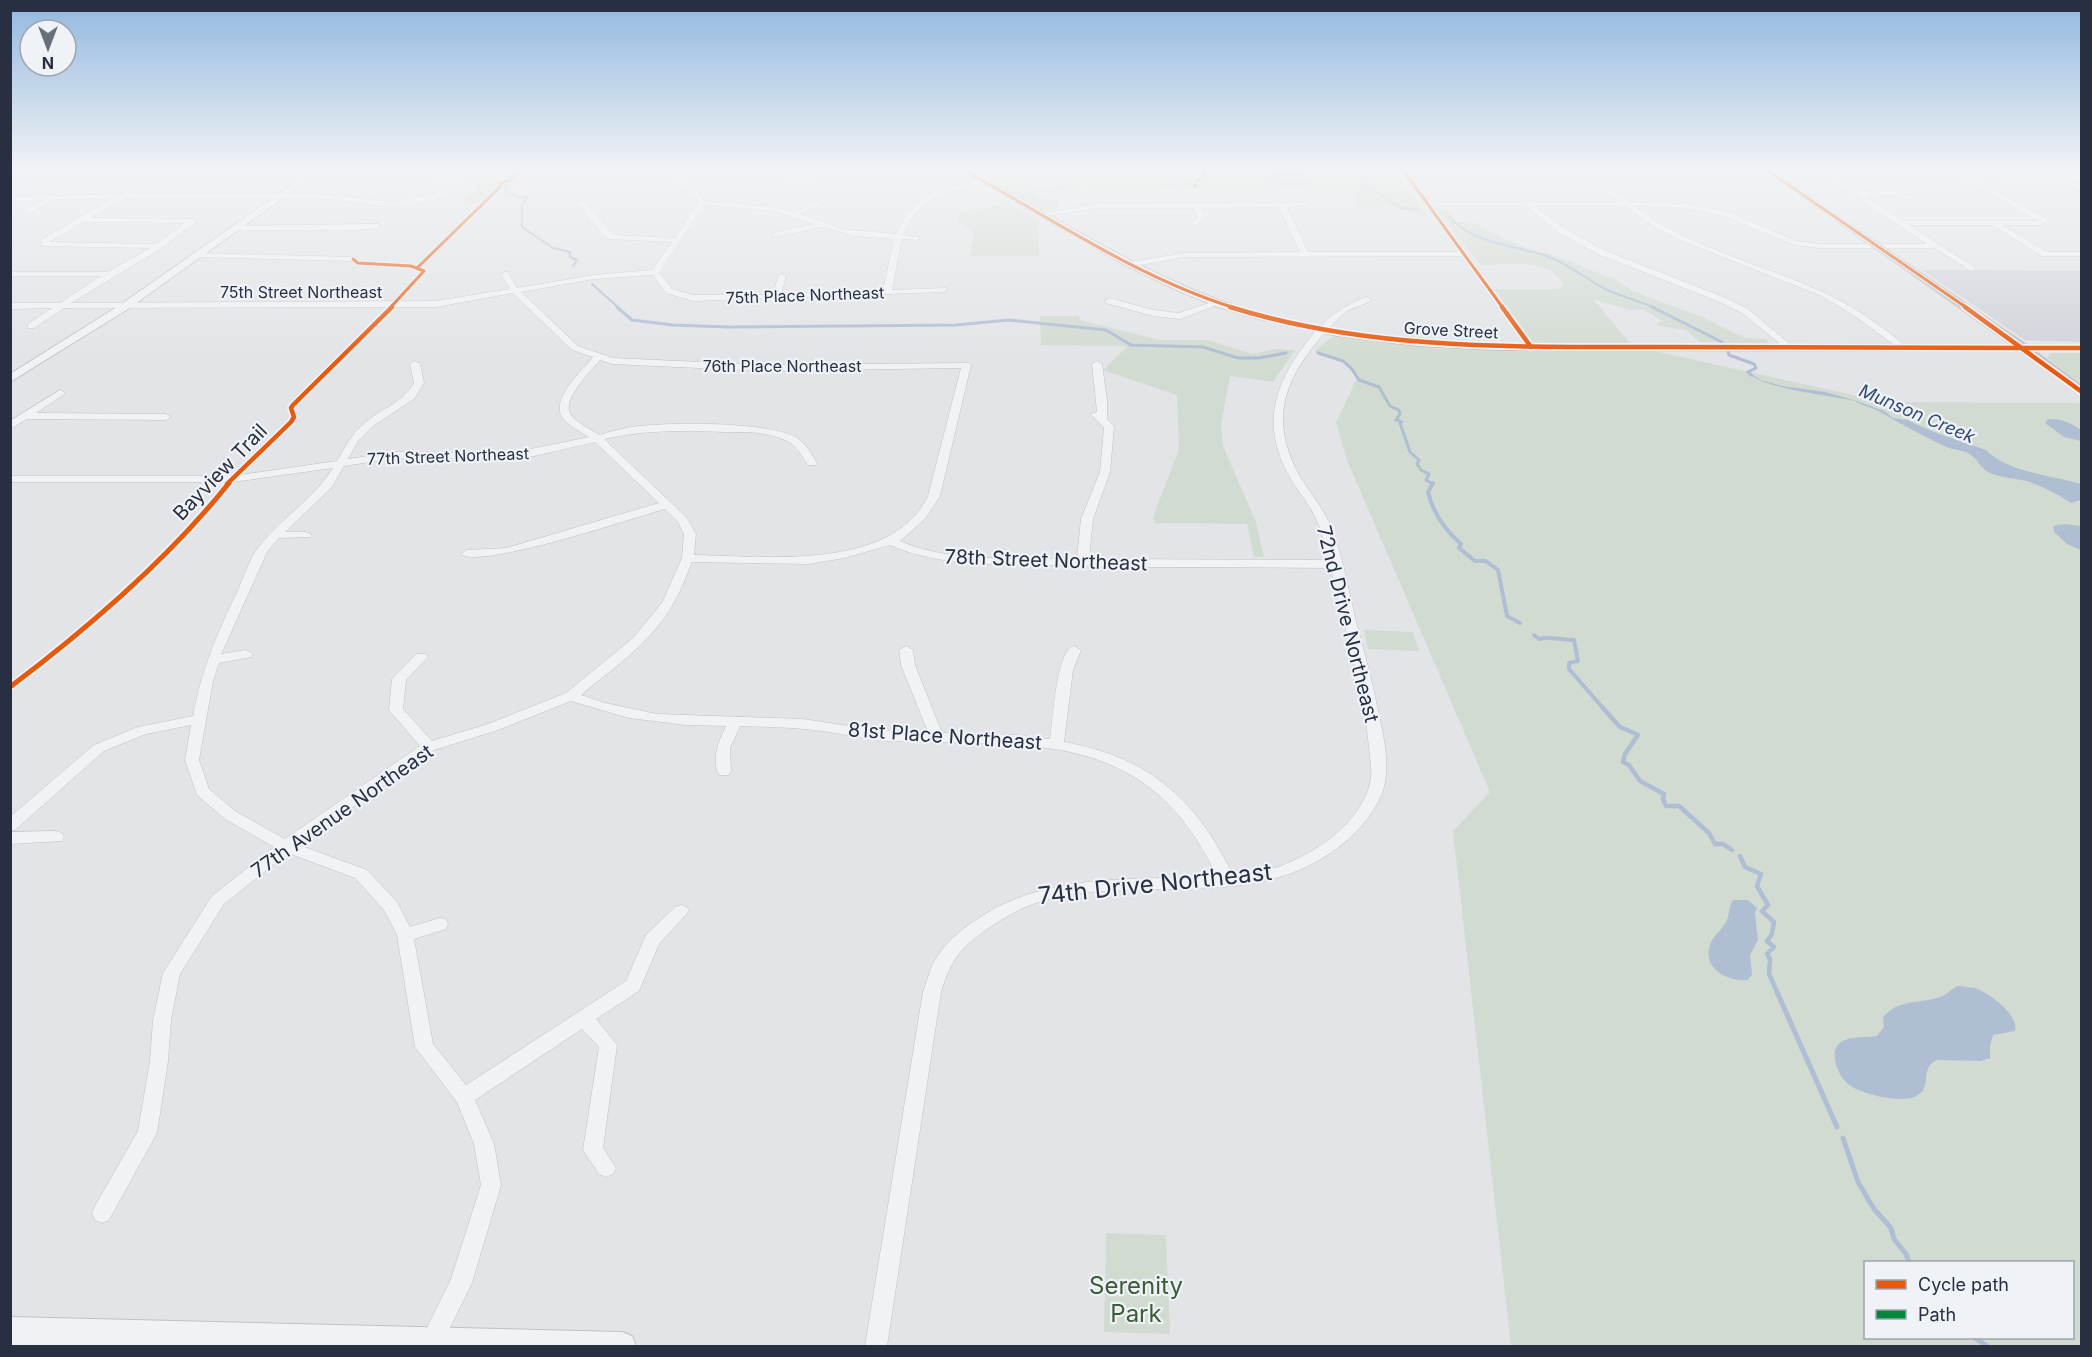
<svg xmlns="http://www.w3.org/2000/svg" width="2092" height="1357" viewBox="0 0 2092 1357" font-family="Inter,sans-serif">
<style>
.built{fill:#d0d3da}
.green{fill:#d2dbd2;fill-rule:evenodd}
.water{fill:#b0bed3}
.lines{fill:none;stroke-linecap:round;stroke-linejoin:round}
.stream-far4{stroke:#b0bed3;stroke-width:2}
.stream-far3{stroke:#b0bed3;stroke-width:3}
.stream-far2{stroke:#b0bed3;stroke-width:4}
.stream-far1{stroke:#b0bed3;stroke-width:4.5}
.stream{stroke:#b0bed3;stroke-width:5}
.minor-casing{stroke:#c0c2c5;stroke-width:1}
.tertiary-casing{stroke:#c0c2c5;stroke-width:2}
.minor{fill:#f1f2f4;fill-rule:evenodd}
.tertiary{fill:#f1f2f4;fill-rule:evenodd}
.secondary{fill:#c3c4c9;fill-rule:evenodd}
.quiet{stroke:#00873e;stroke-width:2;stroke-dasharray:5 2;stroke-linecap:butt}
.cycleway-far2-casing{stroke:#eff2f7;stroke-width:5}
.cycleway-far1-casing{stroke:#eff2f7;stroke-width:8}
.cycleway-casing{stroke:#eff2f7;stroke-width:9}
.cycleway-far2{stroke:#e8590c;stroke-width:3}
.cycleway-far1{stroke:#e8590c;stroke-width:4.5}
.cycleway{stroke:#e8590c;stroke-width:5}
.labels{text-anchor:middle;stroke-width:4.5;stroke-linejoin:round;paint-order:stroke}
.far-street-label{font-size:16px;fill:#282f41;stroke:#eff2f7}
.far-water-label{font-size:18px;font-style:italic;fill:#314b75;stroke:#eff2f7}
.street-label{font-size:20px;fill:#282f41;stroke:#eff2f7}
.near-street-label{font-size:24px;fill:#282f41;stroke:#eff2f7}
.near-park-label{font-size:24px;fill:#3a5d35;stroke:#eff2f7}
</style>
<rect width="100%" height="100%" fill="#e2e4e7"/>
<!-- built -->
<polygon class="built" points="1922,270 2081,271 2081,342 2025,340"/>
<!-- green -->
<g class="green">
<polygon points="456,170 553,170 538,186 508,186 508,190 521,197 511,198 512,195 502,196 505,192 503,186 498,185 478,203 460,204 478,186 472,185 479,181 477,178 471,178 472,174 455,173"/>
<path d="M978 170H1395L1428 217 1389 207H1360L1349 189 1091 188 1090 186C1074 187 1048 194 1036 192L1039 197H1046L1039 199 1056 200 1058 209 1041 210 994 183ZM1057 173 1071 177 1073 181C1061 189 1039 190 1029 180L1039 174Z"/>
<polygon points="1009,203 1039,221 1039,256 970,256 974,232 957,221 958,214"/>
<path d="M1436 209H1445L1453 212 1449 216 1457 222H1474L1485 230 1526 248 1548 253 1618 281 1632 291 1702 317 1745 338 1766 339 1770 344 1700 342 1687 330 1659 326 1657 323 1663 321 1642 309 1630 310 1593 299 1631 344H1535L1495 289H1558L1563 285C1552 257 1506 265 1481 265L1448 224 1450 223Z"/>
<polygon points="1040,316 1079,316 1080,320 1160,340 1208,340 1252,354 1277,349 1295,350 1273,382 1230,376 1221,425 1223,446 1256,522 1264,557 1254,557 1247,524 1154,523 1153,517 1179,449 1177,395 1103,370 1128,346 1041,345"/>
<path d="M1333 336 1439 349 1649 350 1885 402 2081 403V1346H1511L1453 831 1490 792 1347 460 1336 423 1357 378 1341 360 1314 352ZM1866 1262H2072V1338H1866Z"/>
<polygon points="2051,353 2081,353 2081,384 2047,358"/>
<polygon points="1364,630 1413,632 1419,651 1368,649"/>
<polygon points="1106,1233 1166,1235 1170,1334 1104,1332"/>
</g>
<!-- water -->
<g class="water">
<path d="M1265 170H1298L1314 182C1301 187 1283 187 1270 181V173Z"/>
<path d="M1746 371 1761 380 1782 386 1825 392 1857 401 1884 411 1893 418 1907 420 1934 432 1986 450C2009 473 2052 475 2081 484V500L2071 503C2057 494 2043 486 2026 481 2014 478 2002 478 1990 473 1981 469 1978 460 1971 455 1965 450 1952 450 1944 446 1924 436 1904 426 1884 414 1875 408 1864 407 1855 401 1830 395 1761 389 1746 371Z"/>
<path d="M2048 419C2061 419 2070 422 2081 430V441L2064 437 2045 423Z"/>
<polygon points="2065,524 2081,526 2081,550 2067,544 2054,532 2053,526"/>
<path d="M1733 900H1748L1757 908 1755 913 1758 940 1750 955 1752 975 1747 980C1725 982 1699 966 1712 940 1716 934 1723 928 1726 922 1730 915 1728 907 1733 900Z"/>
<path d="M1958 986C1965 987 1972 987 1978 989 1991 995 2019 1015 2015 1031L1993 1035 1990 1046V1058L1981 1061 1937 1060C1922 1067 1929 1079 1923 1091 1919 1094 1916 1097 1911 1098 1896 1102 1860 1094 1848 1084 1837 1075 1826 1047 1845 1040 1854 1036 1867 1038 1877 1036L1884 1027 1883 1017C1900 999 1915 1004 1937 998 1946 996 1951 989 1958 986Z"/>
</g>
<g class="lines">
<!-- stream-far4 -->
<g class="stream-far4">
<polyline points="494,170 502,170 504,178 511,181 505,184 505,190 516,197 528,197 522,205 522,227 553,248 570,252 570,257 577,260 573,266"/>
<polyline points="1350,170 1362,177 1360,179 1368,184 1367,187"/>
<polyline points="1186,184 1194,183"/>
<polyline points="1165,186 1175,185"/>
<polyline points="1371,189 1401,208 1418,209"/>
<path d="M1449 216C1471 244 1515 245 1546 256 1570 264 1587 280 1607 290 1623 297 1640 301 1655 308"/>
<polyline points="592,284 619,308"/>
</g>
<!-- stream-far3 -->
<g class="stream-far3">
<polyline points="617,307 632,320 673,325 728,327 956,325 1009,320 1106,330 1131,345 1203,347 1238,358 1259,358 1286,353"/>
<polyline points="1652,307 1722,342"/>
<polyline points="1728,351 1729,355 1754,364 1756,368 1748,372 1751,375"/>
<polyline points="1318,353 1343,361 1352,369 1359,380 1379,387 1390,406 1399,410 1400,414 1396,420 1402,422 1400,423 1410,452 1419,460 1417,464 1421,470 1429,474 1426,480 1433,484"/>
</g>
<!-- stream-far2 -->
<g class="stream-far2">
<path d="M1433 483 1428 492C1433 513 1445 530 1461 544L1459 548 1475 561H1486L1498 570 1507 616 1520 623"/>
<path d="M1534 635 1539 639C1549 636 1563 640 1574 640L1578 661 1569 663V669L1603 708"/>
</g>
<!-- stream-far1 -->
<g class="stream-far1">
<polyline points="1602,707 1620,727 1638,735 1625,754 1623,762 1629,765 1640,781 1664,794 1663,799 1666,806 1679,806 1709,833 1715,844 1723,844 1732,850"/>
<polyline points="1740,856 1745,867 1761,874 1757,886 1768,905 1762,911 1774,922 1772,934 1767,941 1774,947 1767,954 1770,959 1769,974 1778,994"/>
</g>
<!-- stream -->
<g class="stream">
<polyline points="1777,992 1837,1127"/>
<polyline points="1843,1138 1858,1182 1874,1209 1891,1228 1894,1239 1906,1254 1909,1262"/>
<polyline points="1975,1338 1987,1346"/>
</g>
<defs>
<g id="minor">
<polygon points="162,170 278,170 281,172 278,174 164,174 147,183 142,182"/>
<path d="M358 170H365V173L461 175 464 177 444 195 429 201 401 206H380L320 198H124L90 218 193 219 197 221 162 248 71 303 436 301 510 289 501 274 505 272H508L517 288 594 275 652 270 672 242 609 239 602 234 577 203 584 201 614 235 675 238 698 203 696 197 671 178 676 170H682L678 177 701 195 705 201 773 207 793 212 817 202 821 204 820 206 800 214 842 229 896 234C914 192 944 187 985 179L987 182C949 191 920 195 903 235L921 238 917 240 902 239 892 290 946 288 947 290 943 292 693 301 666 293 653 275 594 279 521 292 578 346 613 358 765 365 969 363 971 365 940 496 925 519 900 541C952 564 1020 557 1077 559L1081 519 1100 472 1104 427 1090 414 1097 412 1092 364 1097 361 1102 364 1107 400V419L1114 426 1110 472 1093 519 1089 559 1329 560C1325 546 1322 530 1315 517 1307 500 1294 487 1286 470 1263 424 1274 386 1303 347 1321 324 1339 306 1367 297L1371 300C1364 305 1355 307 1347 311 1336 319 1326 331 1317 342 1285 381 1272 417 1294 465 1304 487 1321 503 1330 525 1342 553 1347 583 1354 613 1361 642 1370 671 1376 701 1382 730 1393 768 1381 796 1371 818 1355 835 1336 849 1249 914 1137 872 1039 902 1020 908 1003 918 987 929 959 949 951 960 941 992L887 1346H865L923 992C927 982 929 971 934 962 944 944 959 931 976 920 1047 871 1135 881 1217 876 1145 725 1030 747 889 741 867 740 844 734 822 731 795 727 767 727 740 726L730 748 731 771 729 775H719C711 758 719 741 726 726L686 725 629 718 571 701 498 730 434 750 299 845 367 870 397 902 410 927 440 918 446 919 448 924 446 929 414 939 433 1044 466 1085 626 981 646 935 675 907 681 905 687 907 689 911 659 944 639 991 596 1019 617 1045 603 1148 616 1168 613 1174 606 1177 599 1174 583 1150 599 1047 582 1029 475 1100 494 1144 501 1185 472 1283 441 1346H418L451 1279 481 1185 474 1144 457 1102 415 1047 397 935 384 910 355 878 288 853 224 904 180 974 171 1020 168 1061 157 1133 109 1220 102 1223 95 1220 92 1213 95 1206 138 1131 150 1061 153 1020 163 973 212 896 274 847 225 819 197 795 185 760 191 725 146 734 104 751 15 830 10 831V817L94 745 138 727 193 716C202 668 217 634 238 590 244 577 249 560 258 548 280 519 314 499 333 468L233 482H10V476H233L337 461C345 447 353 432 366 422 383 407 402 404 414 383L410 364 415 361 420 364 424 383 414 399 373 426 358 441 348 459 396 452 511 453 589 437C581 432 567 425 562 417 551 398 582 371 593 357L572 350 513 293 436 307 64 308 34 328H28V324L52 308 10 309V303H60L101 276H10V272H108L150 248 41 246 42 239 113 198 55 199 30 213 26 211 27 209 44 200 10 201V197L121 194 139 184 141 187 131 194H320L391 202 432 195 446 187 455 179 364 177 356 174ZM704 205 773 211 815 224 773 233 772 235 776 237 823 227 855 236 894 239 883 290 781 294 786 276 782 274 778 276 773 295H693L672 289 659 272ZM83 222H84L185 223 156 244 49 242ZM600 360 612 364 765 371 961 368 928 496C891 572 765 556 694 555L696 534 687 518 604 439C644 430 683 430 724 432 746 432 767 431 787 441 797 446 802 456 808 465H816L817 463C812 454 806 444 797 438 769 421 665 422 631 427 620 429 609 432 599 435 591 429 577 423 571 415 560 401 591 371 600 360ZM595 442 659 503 506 548 467 550 461 554C479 570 635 517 665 509L678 522 684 534 682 558 662 603 632 639 566 693 488 724 432 741 403 709 406 680 428 657 426 654H416L392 679 389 710 420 746 285 839 235 811 209 789 199 760 213 681 219 663 251 657 253 654 246 650 221 654 224 648 267 552 279 538 310 537 312 535 306 532H285L332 487 344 466 396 458 511 459 534 456ZM890 545C940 567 994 564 1047 565 1142 568 1236 567 1331 568 1344 627 1363 686 1369 747 1370 759 1373 772 1370 783 1361 823 1315 854 1278 867 1264 871 1248 873 1233 875 1196 799 1149 757 1064 742L1073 670 1081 650 1074 646C1056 650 1053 722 1050 739L1016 735 942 733 915 665 913 650 906 646 899 650 901 665 928 732 875 730 803 719 657 714 605 703 581 695C614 667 652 642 673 604 681 591 686 576 692 562L809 564 844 558Z"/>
<polygon points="592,170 598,170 592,175 589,173"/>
<path d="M749 170 788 175 858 170C836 182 775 180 750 174Z"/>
<path d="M1400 170 1775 173 1777 176 1410 175 1430 202H1619L1607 192 1611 190 1628 202 1685 204 1729 212 1796 241 1819 244H1927L1823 174 1822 170H1828V172L1858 192 1913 191V193L1911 194 1865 196 1903 221H2039L1963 178 1920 172 1917 170 1954 172 1952 170H1959L1967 174 2082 176V180H2068L2082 187V192L2058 180 1974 178 2049 221 2039 225H2002L2047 252H2082V256H2042L1992 225H1909L1974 267 1975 269 1971 271 1934 248H1819L1794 245 1724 216 1685 208 1634 206C1705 261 1802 268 1877 324 1887 331 1897 338 1906 347L1901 350 1856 317 1822 296 1680 240 1655 227 1624 206H1535L1565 229 1606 251 1726 298 1748 309 1791 345 1793 347 1788 350 1742 313 1720 302 1600 255 1559 233 1526 206H1433L1536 347 1531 350 1528 349 1461 256 1185 257 1134 266H1131V262L1185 253 1300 252 1279 207 1201 208 1205 219 1195 226 1191 224 1197 218 1194 208H1097L1040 217 1036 215 1097 204 1299 203 1309 201V205L1287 207 1308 252H1458Z"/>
<polygon points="379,224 379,228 359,230 236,230 232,228 236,226"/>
<polygon points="196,253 353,257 357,259 353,261 193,257 192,255"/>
<polygon points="1109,298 1153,310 1179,313 1218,300 1222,303 1180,319 1153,316 1106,303 1105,301"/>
<polygon points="60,390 65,393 63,395 36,413 166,414 171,417 166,420 27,419 10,429 10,421"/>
<polygon points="56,831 62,833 64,837 62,841 10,844 10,832"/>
</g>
<g id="tertiary">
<polygon points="313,170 322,170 128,309 10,382 10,374 120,305"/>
<path d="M960 170H969C1053 216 1134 269 1224 302 1311 333 1406 339 1498 344L2082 345V351L1498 350 1418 346 1338 336 1260 319 1218 307 1181 292 1125 265Z"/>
<polygon points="10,1317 622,1332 632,1336 636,1346 10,1345"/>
</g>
</defs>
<!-- minor casing -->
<use href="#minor" class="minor-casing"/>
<!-- tertiary casing -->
<use href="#tertiary" class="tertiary-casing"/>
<!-- minor -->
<use href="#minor" class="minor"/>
<!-- tertiary -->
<use href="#tertiary" class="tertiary"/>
<!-- secondary -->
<polygon class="secondary" points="1763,170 1772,170 2027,344 2082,385 2082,396"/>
<!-- quiet -->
<polyline class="quiet" points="1194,188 1196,182 1205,174 1203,170"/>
<defs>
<g id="cycleway-far2">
<path d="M964 170C1052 219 1138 278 1235 308"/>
<polyline points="1403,170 1503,308"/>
<polyline points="1767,170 1967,308"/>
<polyline points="353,259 358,263 411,266 424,271 390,308"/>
<polyline points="417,268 499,188 501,183 515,178 519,170"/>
</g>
<g id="cycleway-far1">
<path d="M1230 307C1372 351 1518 347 1665 347 1804 348 1943 348 2082 348"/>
<polyline points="1502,307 1531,347"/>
<polyline points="1965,307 2082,392"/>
<polyline points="227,484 291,422 294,417 291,408 293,405 392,307"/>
</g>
<path id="cycleway" d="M10 687C87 629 169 558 229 483"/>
</defs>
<!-- cycleway-far2 casing -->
<use href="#cycleway-far2" class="cycleway-far2-casing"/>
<!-- cycleway-far1 casing -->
<use href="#cycleway-far1" class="cycleway-far1-casing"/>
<!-- cycleway casing -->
<use href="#cycleway" class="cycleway-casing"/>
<!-- cycleway-far2 -->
<use href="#cycleway-far2" class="cycleway-far2"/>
<!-- cycleway-far1 -->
<use href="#cycleway-far1" class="cycleway-far1"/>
<!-- cycleway -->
<use href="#cycleway" class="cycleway"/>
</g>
<!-- sky -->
<linearGradient id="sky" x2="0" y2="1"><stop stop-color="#91b8e0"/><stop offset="0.47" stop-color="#f2f3f4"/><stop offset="1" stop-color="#f2f3f4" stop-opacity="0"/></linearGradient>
<rect width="2092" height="360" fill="url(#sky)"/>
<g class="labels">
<!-- far-street labels -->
<g class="far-street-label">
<text x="301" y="298">75th Street Northeast</text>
<text transform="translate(805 295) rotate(-2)" y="6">75th Place Northeast</text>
<text transform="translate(1451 330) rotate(3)" y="6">Grove Street</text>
<text x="782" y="372">76th Place Northeast</text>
<text transform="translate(448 456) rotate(-2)" y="6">77th Street Northeast</text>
</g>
<!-- far-water labels -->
<g class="far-water-label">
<text transform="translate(1917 414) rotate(23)" y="6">Munson Creek</text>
</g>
<!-- street labels -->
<g class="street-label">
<text transform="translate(220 472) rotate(-46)" y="7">Bayview Trail</text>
<text transform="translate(1046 560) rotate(2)" y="7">78th Street Northeast</text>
<text transform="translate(1348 624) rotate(76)" y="7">72nd Drive Northeast</text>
<text transform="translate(945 736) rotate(4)" y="7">81st Place Northeast</text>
<text transform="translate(342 811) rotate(-35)" y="7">77th Avenue Northeast</text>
</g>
<!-- near-street labels -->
<g class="near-street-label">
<text transform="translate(1155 884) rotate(-6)" y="8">74th Drive Northeast</text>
</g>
<!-- near-park labels -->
<g class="near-park-label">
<text x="1136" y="1294">Serenity<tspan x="1136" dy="28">Park</tspan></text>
</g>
</g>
<!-- border -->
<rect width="2092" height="1357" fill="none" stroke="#282f41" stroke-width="24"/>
<!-- legend -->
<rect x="1864" y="1261" width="210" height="78" fill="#eff2f7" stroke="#9fa4ae" stroke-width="1.5"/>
<rect x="1876" y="1280" width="30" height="9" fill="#e8590c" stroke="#9fa4ae" stroke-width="1.5"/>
<text x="1918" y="1291" font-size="18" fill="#282f41">Cycle path</text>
<rect x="1876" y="1310" width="30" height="9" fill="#00873e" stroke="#9fa4ae" stroke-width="1.5"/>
<text x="1918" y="1321" font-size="18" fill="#282f41">Path</text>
<!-- north arrow -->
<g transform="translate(48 48) rotate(180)"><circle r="28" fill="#eff2f7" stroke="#9fa4ae" stroke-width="1.5"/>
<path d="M0-4.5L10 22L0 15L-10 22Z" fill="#696e7b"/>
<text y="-9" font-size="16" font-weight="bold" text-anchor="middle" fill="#282f41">N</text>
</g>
</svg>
